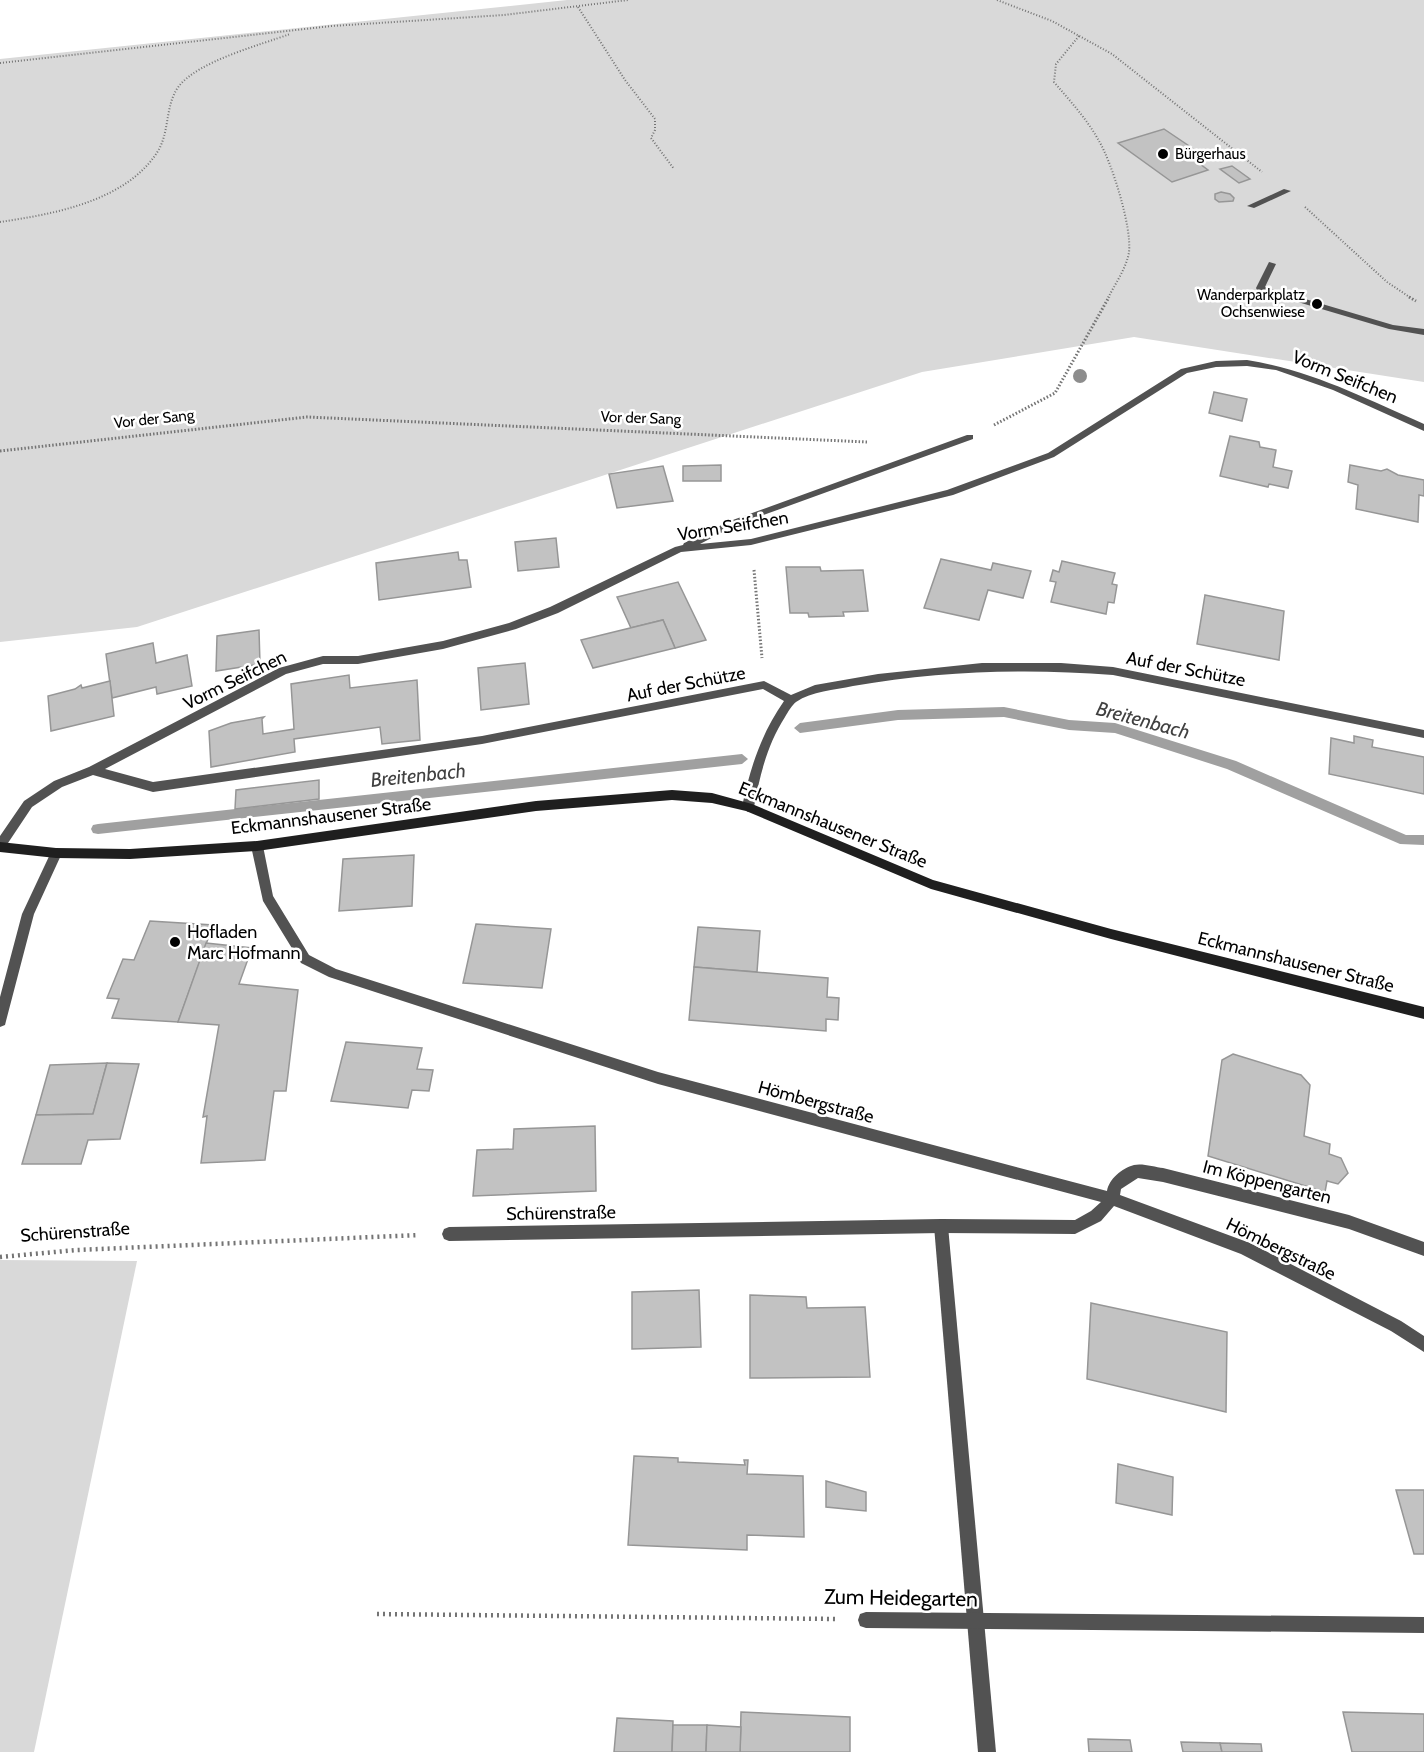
<svg xmlns="http://www.w3.org/2000/svg" width="1424" height="1752" viewBox="0 0 1424 1752" font-family="Cabin,sans-serif">
<style>
.green{fill:#d9d9d9}
.lines{fill:none;stroke-linecap:round;stroke-linejoin:round}
.stream{fill:#a0a0a0;fill-rule:evenodd}
.building{fill:#c2c2c2;stroke:#969696;stroke-width:1.5}
.path-far2{stroke:#747474;stroke-width:2;stroke-dasharray:1 2;stroke-linecap:butt}
.path-far1{stroke:#747474;stroke-width:3;stroke-dasharray:1.5 2;stroke-linecap:butt}
.path{stroke:#747474;stroke-width:4.5;stroke-dasharray:2 4;stroke-linecap:butt}
.lane{fill:#525252;fill-rule:evenodd}
.street{fill:#525252;fill-rule:evenodd}
.secondary{fill:#1f1f1f;fill-rule:evenodd}
.tree{fill:#8d8d8d}
.poi-dot{fill:#000;stroke:#fff;stroke-width:2}
.labels{text-anchor:middle;stroke-width:5;stroke-linejoin:round;paint-order:stroke}
.far-poi-label{font-size:15px;fill:#000;stroke:#fff;text-anchor:start}
.far-street-label{font-size:15px;fill:#000;stroke:#fff}
.street-label{font-size:18px;fill:#000;stroke:#fff}
.poi-label{font-size:18px;fill:#000;stroke:#fff;text-anchor:start}
.water-label{font-size:20px;font-style:italic;fill:#414141;stroke:#fff}
.near-street-label{font-size:21px;fill:#000;stroke:#fff}
</style>
<rect width="100%" height="100%" fill="#fff"/>
<!-- green -->
<g class="green">
<polygon points="567,0 1424,0 1424,382 1134,337 922,372 137,627 0,642 0,59"/>
<polygon points="0,1260 137,1261 34,1752 0,1752"/>
</g>
<g class="lines">
<!-- stream -->
<g class="stream">
<polygon points="1004,707 1069,720 1115,723 1236,761 1406,835 1424,835 1424,845 1400,844 1227,769 1115,733 1069,730 1004,717 898,720 800,733 794,728 800,723 898,710"/>
<polygon points="742,754 748,759 742,764 98,834 93,833 91,829 93,825 98,824"/>
</g>
</g>
<!-- building -->
<g class="building">
<polygon points="1164,129 1198,152 1188,155 1208,170 1172,182 1118,143"/>
<polygon points="1232,166 1250,179 1239,183 1220,169"/>
<polygon points="1221,192 1230,194 1234,198 1233,201 1219,202 1215,199 1215,194"/>
<polygon points="1214,392 1247,399 1242,421 1209,413"/>
<polygon points="1230,436 1259,442 1260,447 1276,450 1273,467 1292,471 1288,488 1269,484 1268,487 1220,476"/>
<polygon points="721,465 721,481 683,481 683,466"/>
<polygon points="1350,465 1381,471 1387,469 1398,475 1424,480 1424,496 1419,495 1418,522 1356,509 1358,485 1348,482"/>
<polygon points="663,466 673,501 617,508 609,474"/>
<polygon points="556,538 559,567 518,571 515,542"/>
<polygon points="458,552 459,560 467,560 471,587 379,600 376,563"/>
<polygon points="941,559 991,570 993,563 1031,571 1023,598 988,590 979,620 924,608"/>
<polygon points="1062,561 1115,573 1112,584 1117,585 1114,603 1108,602 1106,614 1051,602 1056,582 1050,581 1053,570 1059,572"/>
<polygon points="786,567 820,567 821,571 863,570 868,611 843,612 844,616 809,617 808,613 790,613"/>
<polygon points="678,582 706,640 675,648 663,620 631,628 617,597"/>
<polygon points="1205,595 1284,611 1279,660 1197,644"/>
<polygon points="663,620 675,648 593,668 581,640"/>
<polygon points="259,630 260,664 216,671 217,636"/>
<polygon points="153,643 156,663 187,655 192,686 157,694 156,687 112,698 106,654"/>
<polygon points="525,663 529,704 481,710 478,668"/>
<polygon points="349,675 350,688 417,680 420,740 382,744 380,727 294,739 295,752 211,767 209,731 231,723 264,717 262,719 263,734 294,729 291,684"/>
<polygon points="110,681 114,716 51,731 48,696 75,689 81,685 82,688"/>
<polygon points="1354,736 1373,740 1372,747 1424,757 1424,794 1329,774 1331,738 1354,743"/>
<polygon points="319,780 319,799 235,809 236,790"/>
<polygon points="414,855 412,906 339,911 343,859"/>
<polygon points="150,921 213,925 178,1022 112,1018 119,999 107,998 123,959 134,960"/>
<polygon points="476,924 551,929 542,988 463,983"/>
<polygon points="698,927 760,931 757,972 694,967"/>
<polygon points="206,943 252,948 239,984 298,990 286,1091 274,1091 265,1160 201,1163 207,1116 203,1117 219,1025 178,1022"/>
<polygon points="694,967 828,978 827,997 839,998 838,1020 826,1019 826,1031 689,1020"/>
<polygon points="346,1042 422,1048 417,1069 433,1070 429,1091 412,1090 408,1108 331,1101"/>
<polygon points="1233,1054 1301,1075 1310,1085 1304,1136 1330,1144 1329,1154 1341,1158 1348,1173 1338,1184 1327,1181 1325,1192 1208,1156 1222,1060"/>
<polygon points="107,1063 93,1114 36,1115 50,1065"/>
<polygon points="107,1063 139,1064 120,1139 88,1140 81,1164 22,1164 36,1115 93,1114"/>
<polygon points="595,1126 596,1191 473,1196 477,1150 513,1149 514,1129"/>
<polygon points="699,1290 701,1347 632,1349 632,1292"/>
<polygon points="750,1295 806,1297 807,1308 865,1307 870,1377 750,1378"/>
<polygon points="1091,1303 1227,1332 1226,1412 1087,1379"/>
<polygon points="634,1456 678,1458 678,1462 745,1465 744,1460 748,1460 747,1474 803,1476 804,1537 747,1535 747,1550 628,1545"/>
<polygon points="1118,1464 1173,1477 1172,1515 1116,1503"/>
<polygon points="826,1481 866,1492 866,1511 826,1507"/>
<polygon points="1396,1490 1424,1490 1424,1554 1414,1554"/>
<polygon points="741,1712 850,1717 850,1752 740,1752"/>
<polygon points="1343,1712 1424,1714 1424,1752 1352,1752"/>
<polygon points="617,1718 673,1721 672,1752 614,1752"/>
<polygon points="673,1725 707,1725 706,1752 672,1752"/>
<polygon points="707,1725 741,1727 740,1752 706,1752"/>
<polygon points="1088,1739 1130,1740 1132,1752 1089,1752"/>
<polygon points="1181,1742 1220,1743 1222,1752 1183,1752"/>
<polygon points="1220,1743 1261,1744 1262,1752 1222,1752"/>
</g>
<g class="lines">
<!-- path-far2 -->
<g class="path-far2">
<polyline points="997,0 1052,21 1112,54 1262,172"/>
<polyline points="578,7 625,80 655,119 655,130 651,138 674,169"/>
<path d="M1079 36 1056 64 1054 82C1070 101 1087 119 1099 141 1112 163 1132 227 1129 252 1127 267 1115 284 1108 298"/>
<polyline points="0,63 332,26 504,15 628,0"/>
<polyline points="1305,207 1387,282 1411,298"/>
<path d="M0 222C54 214 127 201 158 151 170 131 165 104 179 86 199 61 260 45 290 34"/>
</g>
<!-- path-far1 -->
<g class="path-far1">
<polyline points="1409,297 1416,301"/>
<polyline points="994,425 1055,393 1109,297"/>
<polyline points="0,451 307,417 867,442"/>
<polyline points="754,570 762,658"/>
</g>
<!-- path -->
<g class="path">
<polyline points="0,1257 77,1250 419,1235"/>
<polyline points="377,1614 835,1619"/>
</g>
<!-- lane -->
<g class="lane">
<polygon points="1284,189 1291,191 1254,208 1247,206"/>
<polygon points="1269,262 1276,264 1265,287 1393,325 1424,329 1424,335 1389,329 1257,290 1256,288"/>
<polygon points="941,1219 946,1221 948,1226 996,1752 978,1752 934,1226 936,1221"/>
</g>
<!-- street -->
<g class="street">
<path d="M1247 360C1313 371 1364 398 1424 424V431L1333 390 1276 370 1247 366 1216 367 1187 373 1054 457 953 495 751 545 681 552 558 613 516 629 443 649 358 664H323L286 674 105 769 153 782 482 736 764 681 791 695 815 685 878 674 982 663H1061L1113 667 1424 730V738L1113 675C1026 668 939 671 853 686 834 690 812 691 796 702 792 705 788 712 785 717 767 745 760 775 754 807L748 812 742 807C750 768 761 734 784 701L763 689 482 744 153 792 93 775 62 787 32 807 4 849 0 851V836L24 801 54 781 89 767 279 668 323 656H358L443 641 509 623 550 607 675 547 683 545 684 543 730 521 967 435H973V439L736 525 700 544 751 539 947 490 1048 453 1181 369 1216 361Z"/>
<path d="M257 841 261 843 263 846 273 896 309 955 336 969 658 1072 1107 1191C1109 1179 1122 1168 1134 1165 1142 1163 1155 1167 1163 1168L1349 1215 1424 1242V1256L1349 1229 1163 1182 1138 1178 1121 1189 1120 1195 1250 1243 1401 1321 1424 1336V1352L1391 1331 1241 1254 1114 1206 1101 1221 1075 1234 941 1233 449 1241 444 1239 442 1234 444 1229 449 1227 941 1219 1075 1220 1091 1211 1101 1202 658 1084 329 977 301 963 263 901 251 846 253 843Z"/>
<polygon points="56,848 60,850 62,853 34,914 6,1021 5,1025 0,1027 0,997 22,914 52,850"/>
<polygon points="866,1612 1424,1617 1424,1633 866,1628 860,1626 858,1620 860,1614"/>
</g>
<!-- secondary -->
<polygon class="secondary" points="672,790 712,793 752,804 933,880 1111,929 1424,1007 1424,1019 1111,939 931,889 746,811 712,803 672,800 536,811 257,851 130,859 56,858 0,852 0,842 56,848 130,849 257,841 536,801"/>
</g>
<!-- trees -->
<circle class="tree" cx="1080" cy="376" r="7"/>
<!-- markers -->
<g class="poi-dot">
<circle cx="1163" cy="154" r="6"/>
<circle cx="1317" cy="304" r="6"/>
<circle cx="175" cy="942" r="6"/>
</g>
<g class="labels">
<!-- far-poi labels -->
<g class="far-poi-label">
<text x="1175" y="159">Bürgerhaus</text>
<text x="1305" y="300" text-anchor="end">Wanderparkplatz<tspan x="1305" dy="17">Ochsenwiese</tspan></text>
</g>
<!-- far-street labels -->
<g class="far-street-label">
<text transform="translate(641 418) rotate(2)" y="5">Vor der Sang</text>
<text transform="translate(154 419) rotate(-6)" y="5">Vor der Sang</text>
</g>
<!-- street labels -->
<g class="street-label">
<text transform="translate(1345 377) rotate(22)" y="6">Vorm Seifchen</text>
<text transform="translate(733 526) rotate(-9)" y="6">Vorm Seifchen</text>
<text transform="translate(1186 669) rotate(11)" y="6">Auf der Schütze</text>
<text transform="translate(235 680) rotate(-26)" y="6">Vorm Seifchen</text>
<text transform="translate(686 684) rotate(-11)" y="6">Auf der Schütze</text>
<text transform="translate(331 816) rotate(-7)" y="6">Eckmannshausener Straße</text>
<text transform="translate(833 825) rotate(22)" y="6">Eckmannshausener Straße</text>
<text transform="translate(1296 962) rotate(14)" y="6">Eckmannshausener Straße</text>
<text transform="translate(816 1102) rotate(15)" y="6">Hömbergstraße</text>
<text transform="translate(1267 1182) rotate(14)" y="6">Im Köppengarten</text>
<text transform="translate(561 1213) rotate(-1)" y="6">Schürenstraße</text>
<text transform="translate(75 1232) rotate(-4)" y="6">Schürenstraße</text>
<text transform="translate(1281 1249) rotate(26)" y="6">Hömbergstraße</text>
</g>
<!-- poi labels -->
<g class="poi-label">
<text x="187" y="938">Hofladen<tspan x="187" dy="21">Marc Hofmann</tspan></text>
</g>
<!-- water labels -->
<g class="water-label">
<text transform="translate(1143 720) rotate(15)" y="7">Breitenbach</text>
<text transform="translate(418 775) rotate(-6)" y="7">Breitenbach</text>
</g>
<!-- near-street labels -->
<g class="near-street-label">
<text transform="translate(901 1598) rotate(1)" y="7">Zum Heidegarten</text>
</g>
</g>
</svg>
